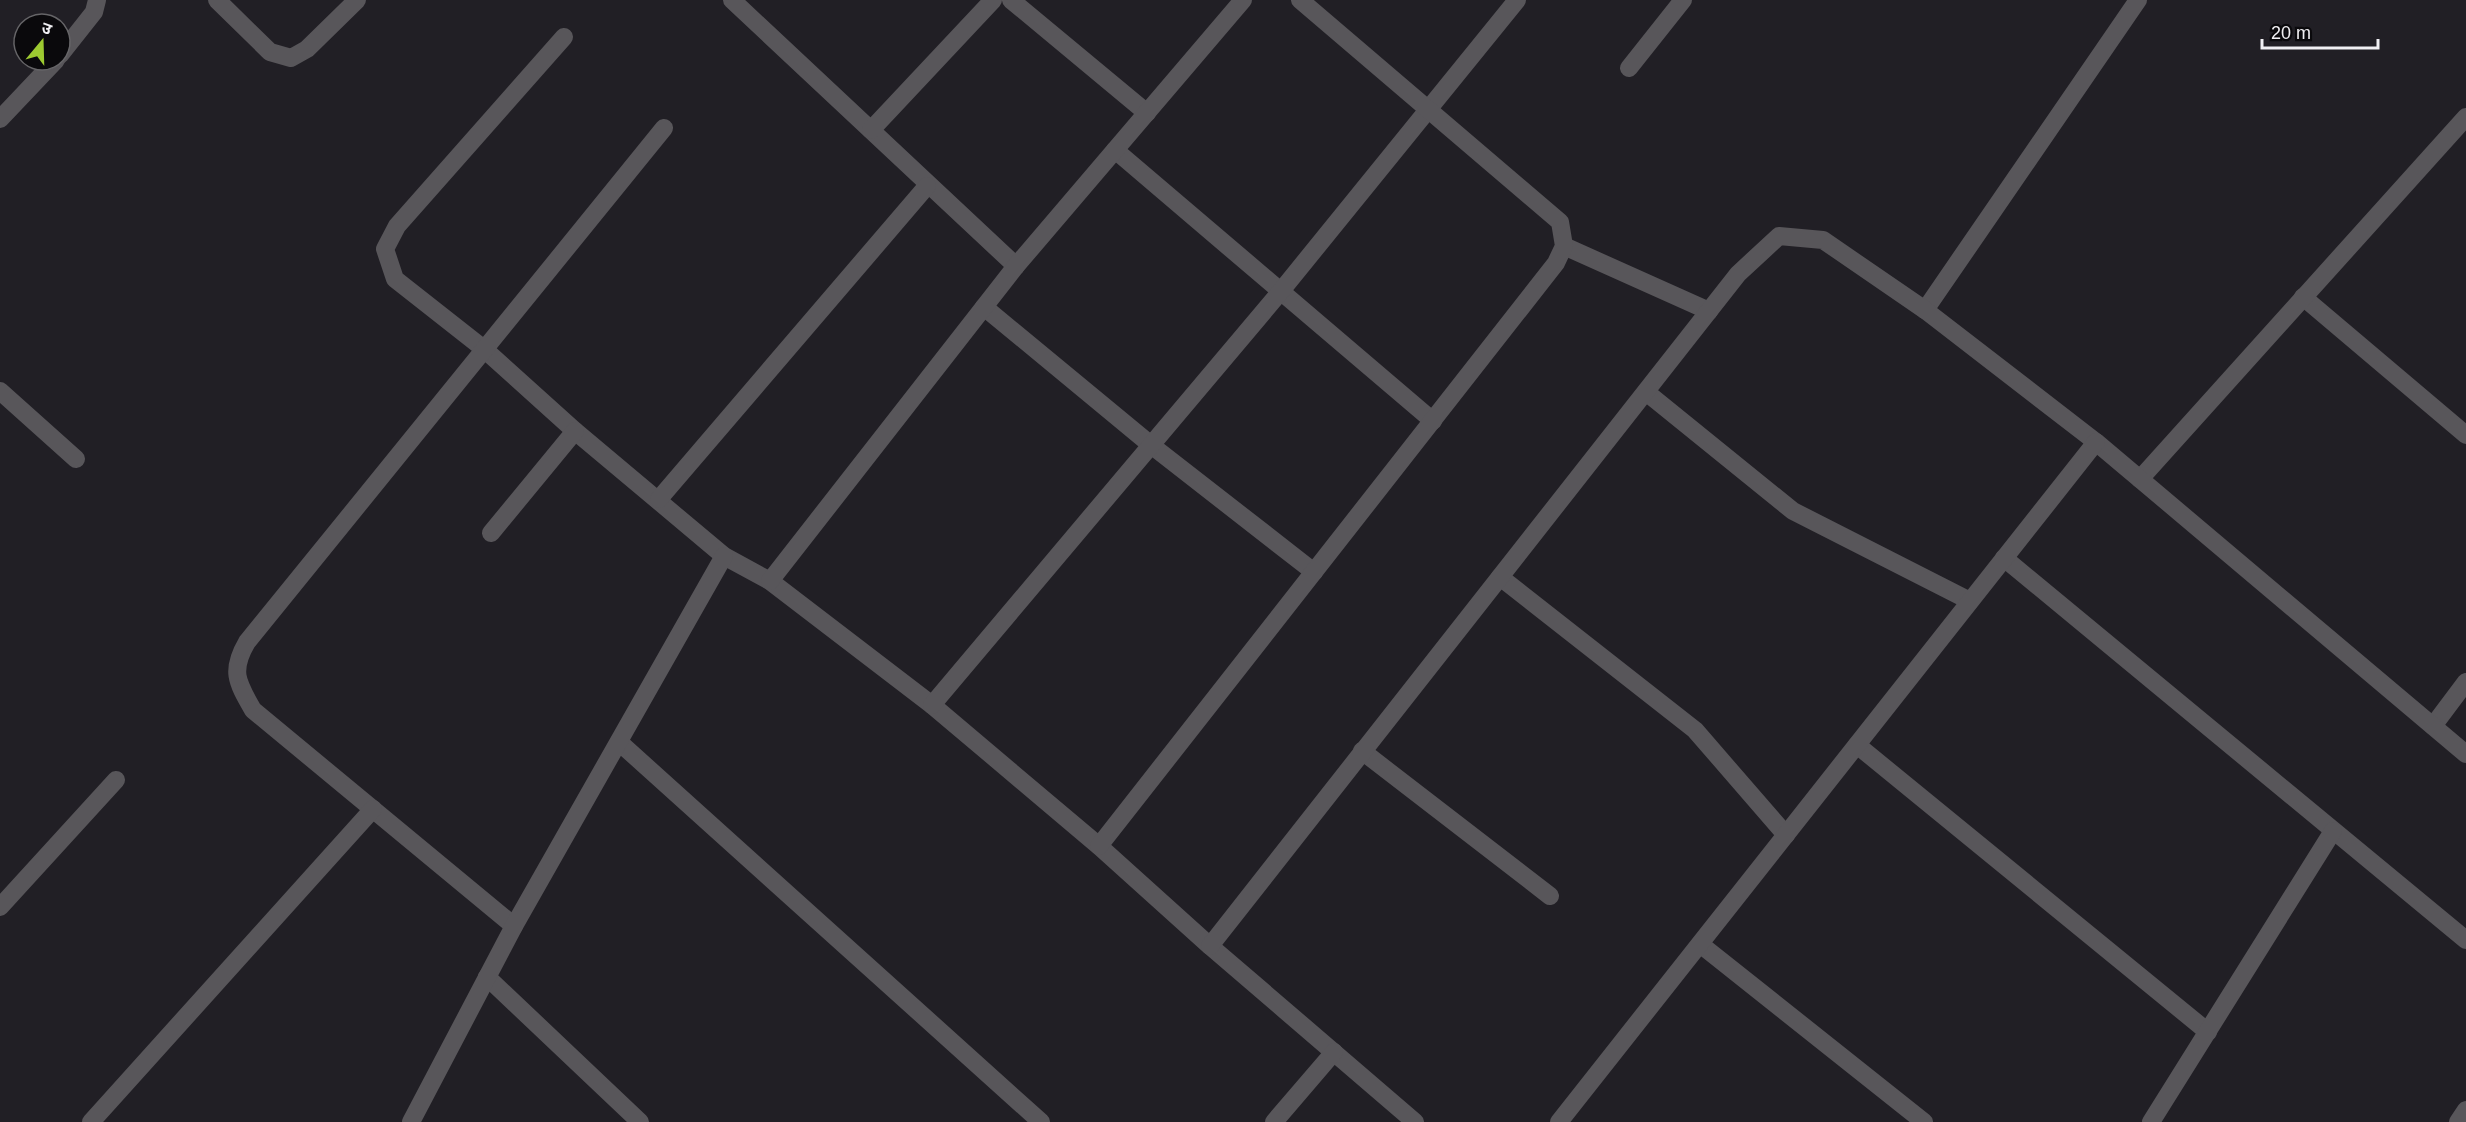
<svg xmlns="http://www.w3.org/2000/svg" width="2466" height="1122" viewBox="0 0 2466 1122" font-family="Arial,'Noto Sans Devanagari',sans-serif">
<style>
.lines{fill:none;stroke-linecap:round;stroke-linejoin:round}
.minor{stroke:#58565a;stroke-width:18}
</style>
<rect width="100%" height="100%" fill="#211f25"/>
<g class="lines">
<!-- minor -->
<g class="minor">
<polyline points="217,0 270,52 291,58 307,49 357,0"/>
<polyline points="732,0 1016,266"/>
<polyline points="1011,0 1147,113"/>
<polyline points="564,37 397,226 385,249 395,279 484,349 575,431 724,556 770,581 932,705 1099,846 1210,946 1415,1122"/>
<polyline points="60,55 94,12 97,0"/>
<polyline points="1629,68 1683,0"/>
<polyline points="0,119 56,60"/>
<polyline points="871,130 993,0"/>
<polyline points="1115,150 1433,421"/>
<polyline points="1564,246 1709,311"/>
<polyline points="2303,297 2466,435"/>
<polyline points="984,307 1151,445 1314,572"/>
<polyline points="1925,310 2138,0"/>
<polyline points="0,391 76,459"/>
<polyline points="1646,392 1793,511 1970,601"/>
<polyline points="2140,479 2466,117"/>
<polyline points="659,499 927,186"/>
<polyline points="491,533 575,431"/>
<polyline points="2004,558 2466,940"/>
<polyline points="1500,577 1695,730 1786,835"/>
<polyline points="770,581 1016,266 1243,0"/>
<polyline points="932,705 1281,291 1517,0"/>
<polyline points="2433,726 2466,682"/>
<polyline points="619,742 1041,1122"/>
<polyline points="1857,745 2208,1032"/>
<polyline points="1362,751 1550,896"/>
<polyline points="1099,846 1556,263 1564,246 1560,222 1300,0"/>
<polyline points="0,907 116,780"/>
<path d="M514 926 253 710C237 682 230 671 247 642L664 128"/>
<polyline points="1700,944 1924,1122"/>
<polyline points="1210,946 1738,274 1779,236 1823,240 1925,310 2096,442 2466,754"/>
<polyline points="487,977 640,1122"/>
<polyline points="91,1122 373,809"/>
<polyline points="411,1122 514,926 724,556"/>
<polyline points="1274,1122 1334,1052"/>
<polyline points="1559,1122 2096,442"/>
<polyline points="2151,1122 2333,831"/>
<polyline points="2458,1122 2466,1110"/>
</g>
</g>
<!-- north arrow -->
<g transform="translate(42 42) rotate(19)"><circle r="28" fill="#0a090c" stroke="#666568" stroke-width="1.5"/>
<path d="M0-4.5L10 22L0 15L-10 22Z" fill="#9dca31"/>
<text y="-9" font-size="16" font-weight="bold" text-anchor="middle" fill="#f0eff3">उ</text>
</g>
<!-- scale -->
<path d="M2262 39v9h116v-9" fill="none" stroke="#f0eff3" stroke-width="3"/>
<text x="2271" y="39" font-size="18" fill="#f0eff3" stroke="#0a090c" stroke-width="4.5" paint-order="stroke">20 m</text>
</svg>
